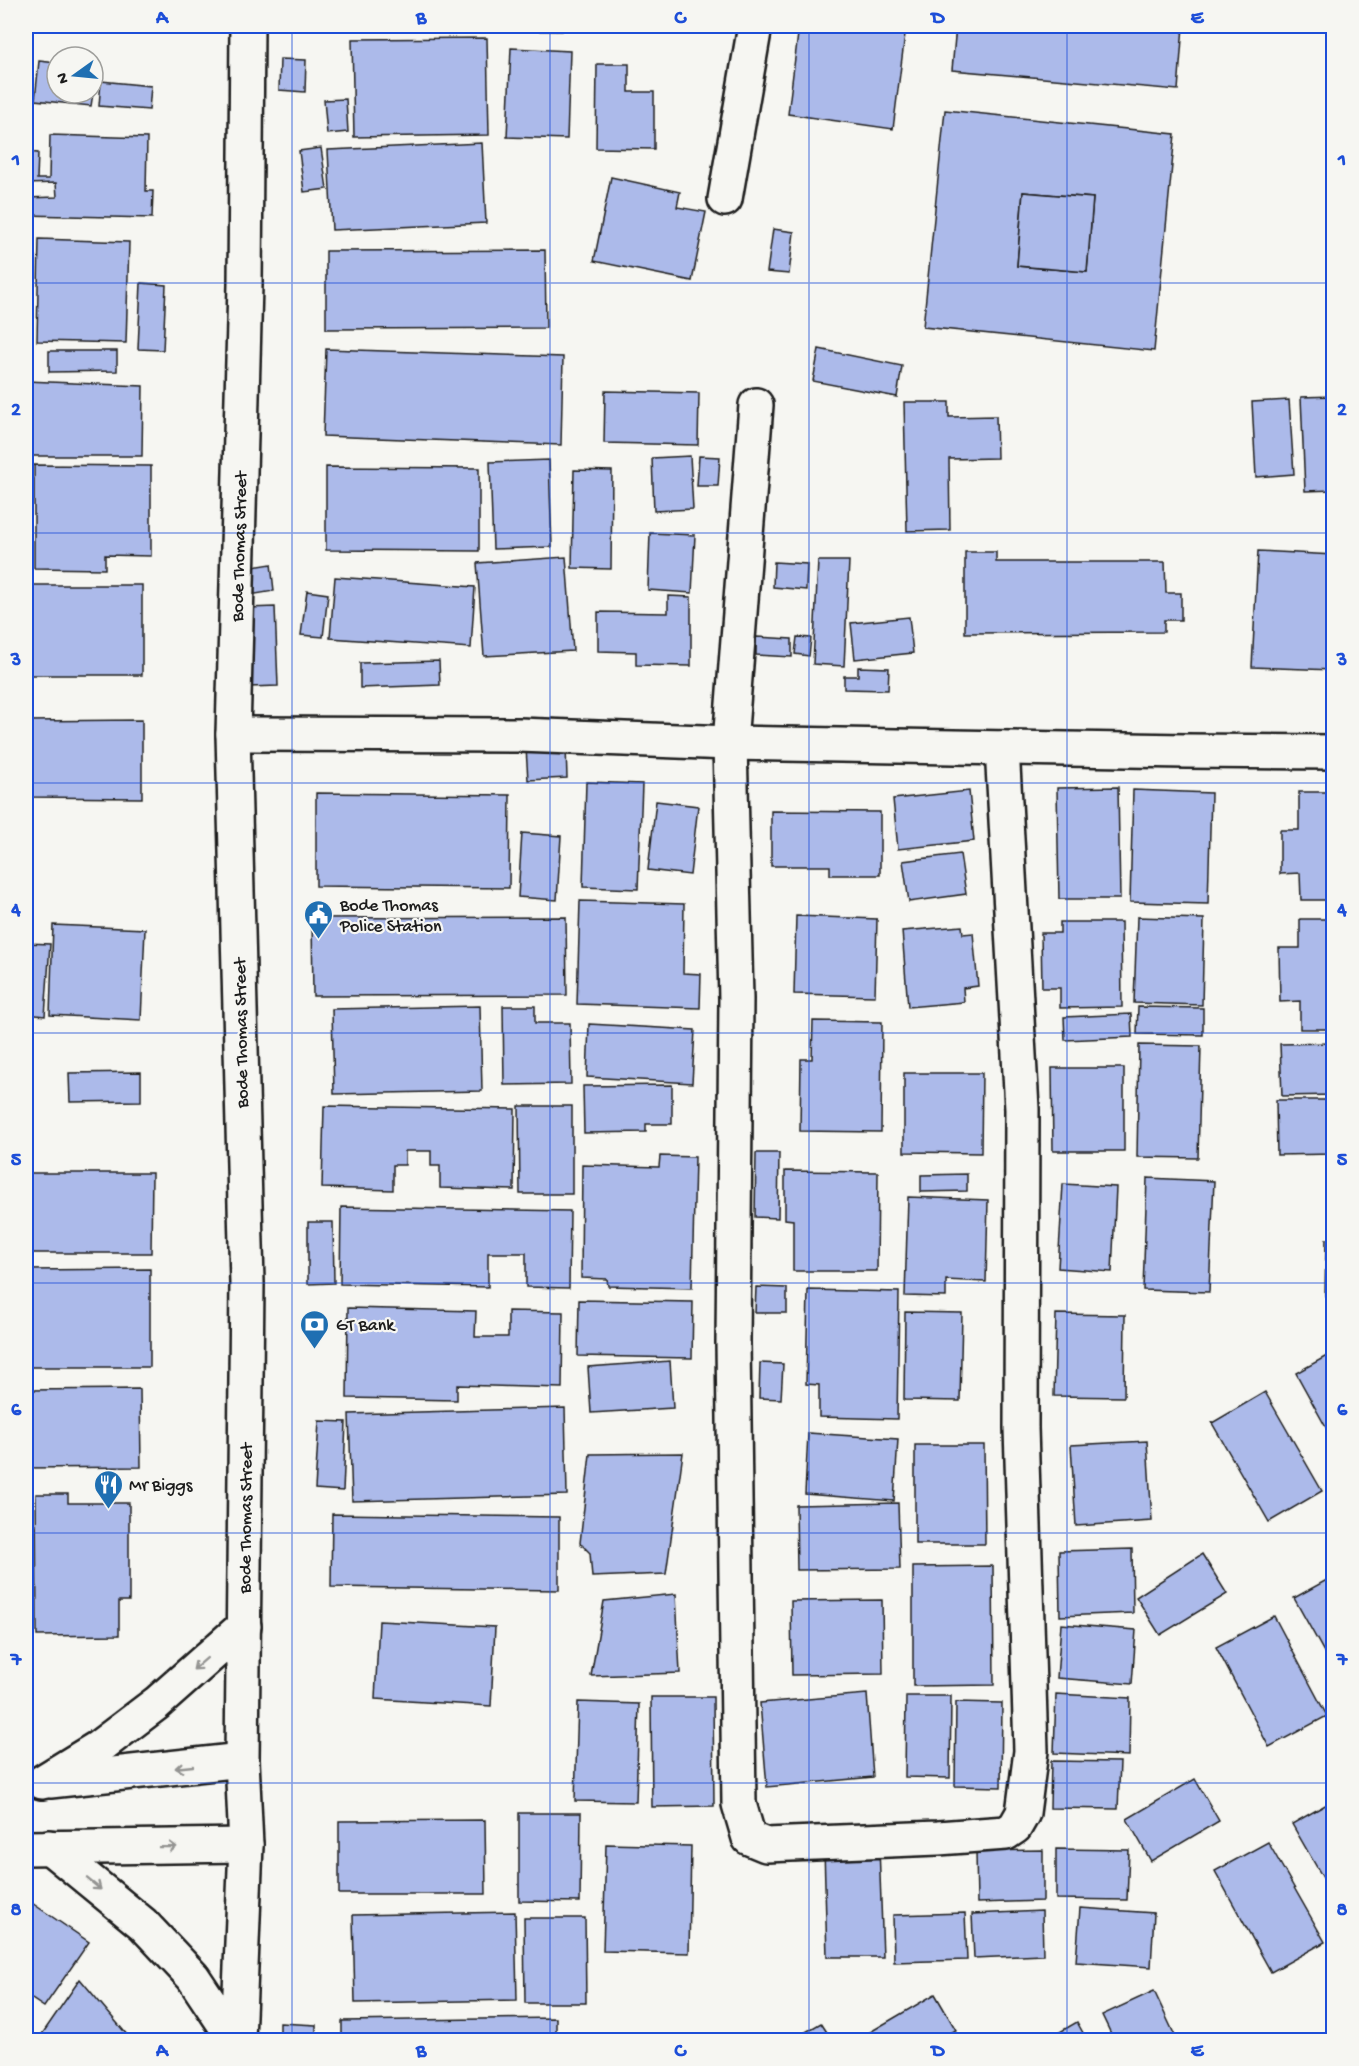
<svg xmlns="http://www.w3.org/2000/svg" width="1359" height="2066" viewBox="0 0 1359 2066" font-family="'Gochi Hand',sans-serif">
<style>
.building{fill:#acbaea;stroke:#1c1c1c;stroke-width:1.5;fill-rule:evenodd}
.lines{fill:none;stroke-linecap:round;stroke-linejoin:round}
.minor-casing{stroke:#1c1c1c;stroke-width:38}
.secondary-casing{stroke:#1c1c1c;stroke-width:38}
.minor{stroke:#f6f6f2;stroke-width:33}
.secondary{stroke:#f6f6f2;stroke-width:33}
.oneway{stroke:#949492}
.grid{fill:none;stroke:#1d4ed8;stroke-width:1.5;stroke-opacity:0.55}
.labels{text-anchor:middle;stroke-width:4.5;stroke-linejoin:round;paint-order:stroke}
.street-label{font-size:18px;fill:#1c1c1c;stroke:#f6f6f2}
.poi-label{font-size:18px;fill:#1c1c1c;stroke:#f6f6f2;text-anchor:start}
.neatline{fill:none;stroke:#1d4ed8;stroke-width:2}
.grid-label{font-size:20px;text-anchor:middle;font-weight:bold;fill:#1d4ed8}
</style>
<rect width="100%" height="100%" fill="#f6f6f2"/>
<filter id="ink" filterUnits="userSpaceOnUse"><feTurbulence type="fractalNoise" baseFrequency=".0167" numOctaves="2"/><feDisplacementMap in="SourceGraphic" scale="12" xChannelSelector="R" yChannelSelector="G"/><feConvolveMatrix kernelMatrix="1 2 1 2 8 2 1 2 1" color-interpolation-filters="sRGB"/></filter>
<g filter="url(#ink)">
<!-- building -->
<g class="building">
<polygon points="26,26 30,26 29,72 26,72"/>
<polygon points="346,26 562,26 562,31 346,28"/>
<polygon points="799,26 906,26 893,129 788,114"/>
<polygon points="956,26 1183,26 1178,90 952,70"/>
<polygon points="487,38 489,135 354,137 352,39"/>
<polygon points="511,48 570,51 567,139 507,137"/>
<polygon points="280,59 306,60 305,92 279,90"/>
<polygon points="39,61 57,63 57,93 93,93 91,106 35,100"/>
<polygon points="597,64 629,64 629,92 654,92 654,149 596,148"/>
<polygon points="101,81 151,86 149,110 99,106"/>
<polygon points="346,99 348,132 327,134 324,100"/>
<path d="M945 110 1175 134 1154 351 923 327ZM1023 192 1093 198 1087 272 1017 266Z"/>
<polygon points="26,129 32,129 30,148 26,148"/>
<polygon points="50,135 147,138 146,191 153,191 152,218 26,215 26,198 57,197 56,183 26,184 26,152 38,153 37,179 49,179"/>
<polygon points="482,143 486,223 332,230 328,150"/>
<polygon points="321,148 327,189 304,192 299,151"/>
<polygon points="611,177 680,192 677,207 706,212 692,281 594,261"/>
<polygon points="1023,192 1093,198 1087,272 1017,266"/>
<polygon points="773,229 794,232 789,274 767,272"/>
<polygon points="39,239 129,242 126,343 37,341"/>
<rect x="26" y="246" width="6" height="44"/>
<polygon points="545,250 546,328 326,329 326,251"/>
<polygon points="141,283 166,285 163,350 138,349"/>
<polygon points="326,349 563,357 561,445 323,436"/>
<polygon points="819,349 902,366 897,397 813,381"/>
<polygon points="49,351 117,351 117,371 49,372"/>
<polygon points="26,381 143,386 142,456 26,456"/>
<polygon points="605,391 699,393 698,445 604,443"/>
<polygon points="1334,396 1334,490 1305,491 1301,397"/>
<polygon points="1289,400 1294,474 1256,477 1252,402"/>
<polygon points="904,402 949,402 949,417 996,416 997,458 949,459 950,530 907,531"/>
<polygon points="690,456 693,509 654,511 652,458"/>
<polygon points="699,456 720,457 718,486 697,486"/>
<polygon points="549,460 552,547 493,549 490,462"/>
<polygon points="34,465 151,466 151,556 105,555 105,569 34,568"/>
<polygon points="326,467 479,468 479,551 326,550"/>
<polygon points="574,470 612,471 611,569 572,568"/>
<polygon points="650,533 695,535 692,593 648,590"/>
<polygon points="1258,551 1334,555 1334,670 1252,667"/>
<polygon points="965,552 996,552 996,562 1165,562 1166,593 1181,593 1181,620 1164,620 1164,632 965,633"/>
<polygon points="566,557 573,651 484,656 477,563"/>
<polygon points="818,561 849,561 844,666 813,664"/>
<polygon points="774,562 807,564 806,590 773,587"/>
<polygon points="271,564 274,591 250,595 247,568"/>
<polygon points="335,577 475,587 471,648 330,638"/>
<rect x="26" y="585" width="116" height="90"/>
<polygon points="307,591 328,594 323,637 301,635"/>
<polygon points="668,596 691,597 691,666 636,665 636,652 598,651 598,612 668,613"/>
<polygon points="275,607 278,686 249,687 246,608"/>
<polygon points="909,617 913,653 855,659 851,623"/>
<polygon points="756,637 792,639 792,657 756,655"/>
<polygon points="797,637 811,638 809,656 795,654"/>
<polygon points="439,661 440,685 360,688 360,663"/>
<polygon points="858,667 889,668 888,690 844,689 844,676 858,676"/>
<polygon points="142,720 142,798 26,797 26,721"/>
<polygon points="566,747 567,778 528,780 526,748"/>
<polygon points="586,782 642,784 638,889 583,887"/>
<polygon points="1118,787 1120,899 1059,899 1057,788"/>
<polygon points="1133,790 1211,793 1208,904 1130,902"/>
<polygon points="969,791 974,841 898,849 893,799"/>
<polygon points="1299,792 1334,792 1334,900 1301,900 1300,873 1280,874 1280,830 1299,830"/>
<polygon points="316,793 510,795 509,888 316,886"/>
<polygon points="656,801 698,806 690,875 648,870"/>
<polygon points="771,811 880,812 880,875 830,875 830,866 771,866"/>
<polygon points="522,833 561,836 557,900 518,897"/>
<polygon points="960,854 966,894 909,902 903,861"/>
<polygon points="580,901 684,904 683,973 701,974 700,1008 577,1004"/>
<polygon points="796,916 877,919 875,996 794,994"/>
<polygon points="566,917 567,995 313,996 312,918"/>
<polygon points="1137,917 1204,919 1202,1005 1134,1003"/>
<polygon points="1300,919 1334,919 1334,1029 1300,1029 1300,1001 1280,1002 1279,948 1300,948"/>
<polygon points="1060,922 1121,922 1122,1007 1060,1008 1060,988 1042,988 1041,933 1060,933"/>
<polygon points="53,925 145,929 141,1020 50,1015"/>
<polygon points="962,926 963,934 973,933 978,986 963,988 964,1002 908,1007 902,931"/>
<polygon points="26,943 50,944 45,1016 26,1014"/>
<polygon points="480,1006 482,1091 334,1094 332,1009"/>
<polygon points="503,1006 535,1006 535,1023 570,1023 571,1084 504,1085"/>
<polygon points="1138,1007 1203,1008 1203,1035 1137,1034"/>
<polygon points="1131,1014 1132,1037 1065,1040 1064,1017"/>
<polygon points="813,1021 882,1022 881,1132 800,1131 801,1059 812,1059"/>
<polygon points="589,1024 695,1030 692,1083 587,1077"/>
<polygon points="1334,1043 1334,1095 1282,1096 1280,1044"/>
<polygon points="1139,1045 1201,1046 1198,1158 1137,1157"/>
<polygon points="1052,1068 1124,1068 1124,1151 1053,1151"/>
<polygon points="141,1072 141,1101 70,1102 69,1073"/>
<polygon points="904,1073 982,1073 981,1153 904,1152"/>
<polygon points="672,1085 672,1124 646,1124 646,1132 584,1133 583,1086"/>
<polygon points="1276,1100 1334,1100 1334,1154 1277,1155"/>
<polygon points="324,1106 515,1109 514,1190 440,1188 440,1166 431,1166 431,1151 405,1151 405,1165 393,1165 393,1190 322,1188"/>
<polygon points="519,1106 572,1106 572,1194 520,1194"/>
<polygon points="756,1153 779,1153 778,1218 755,1217"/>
<polygon points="660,1156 695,1157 692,1288 608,1286 607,1279 581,1278 582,1165 659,1167"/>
<polygon points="785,1171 878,1172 877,1271 793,1271 793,1220 785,1219"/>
<polygon points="26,1173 152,1173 151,1253 26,1253"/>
<polygon points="967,1174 967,1191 921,1192 921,1175"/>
<polygon points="1147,1178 1214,1181 1209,1292 1143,1290"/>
<polygon points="1063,1184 1116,1187 1112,1272 1058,1268"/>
<polygon points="908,1197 988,1200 986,1282 946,1280 946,1297 905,1296"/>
<polygon points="341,1207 570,1211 569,1288 526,1287 526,1253 488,1253 488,1287 340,1284"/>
<polygon points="308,1222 333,1222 334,1283 308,1284"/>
<polygon points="1326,1239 1334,1239 1334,1297 1325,1297"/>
<polygon points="150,1269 150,1367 26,1367 26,1270"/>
<polygon points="756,1287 787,1288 787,1313 755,1313"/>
<polygon points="808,1290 899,1292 897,1419 819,1417 819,1385 806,1384"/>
<polygon points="579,1300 693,1302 692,1358 578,1356"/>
<polygon points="348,1308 476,1311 475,1337 508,1337 508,1311 563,1312 562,1388 457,1385 457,1400 347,1398"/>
<polygon points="905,1312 962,1313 960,1401 904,1400"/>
<polygon points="1056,1314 1125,1315 1124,1397 1054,1396"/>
<polygon points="1334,1352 1334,1442 1296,1373"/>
<polygon points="670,1361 673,1408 591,1413 588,1367"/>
<polygon points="760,1363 783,1364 781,1399 759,1398"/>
<polygon points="140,1389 141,1467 26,1468 26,1390"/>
<polygon points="1265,1392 1322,1491 1269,1522 1212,1423"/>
<polygon points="565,1408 567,1495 352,1501 349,1414"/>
<polygon points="319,1421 346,1422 343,1491 315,1489"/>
<polygon points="808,1433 898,1439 894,1501 805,1494"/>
<polygon points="1147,1441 1152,1521 1076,1526 1071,1445"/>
<polygon points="915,1445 984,1445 985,1544 915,1544"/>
<polygon points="683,1453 666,1574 592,1577 590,1553 580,1543 590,1454"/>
<polygon points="36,1494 68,1494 68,1503 129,1503 129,1601 119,1601 119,1635 37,1636"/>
<polygon points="898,1503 900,1569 797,1570 796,1505"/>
<polygon points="332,1514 559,1517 559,1590 331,1587"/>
<polygon points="1132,1549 1133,1613 1060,1616 1059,1551"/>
<polygon points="1202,1554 1227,1594 1160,1635 1136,1597"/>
<polygon points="993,1566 994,1685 913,1686 913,1567"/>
<polygon points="1334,1576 1334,1670 1294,1598"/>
<polygon points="676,1594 680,1673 591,1676 604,1601"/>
<polygon points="882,1600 883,1674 792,1675 791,1601"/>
<polygon points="1274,1616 1327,1716 1269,1747 1216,1647"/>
<polygon points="379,1621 495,1627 491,1706 375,1699"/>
<polygon points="1061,1624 1136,1630 1132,1684 1057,1678"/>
<polygon points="867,1694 873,1777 767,1787 760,1703"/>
<polygon points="1056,1694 1130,1698 1129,1756 1054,1753"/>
<polygon points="906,1696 951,1696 950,1778 905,1777"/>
<polygon points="651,1697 713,1697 714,1806 652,1807"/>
<polygon points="578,1702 639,1704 636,1802 575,1801"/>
<polygon points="956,1702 1002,1703 1001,1787 955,1786"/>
<polygon points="1051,1761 1120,1762 1118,1809 1050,1808"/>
<polygon points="1195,1779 1219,1821 1151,1861 1127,1819"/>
<polygon points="1334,1800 1334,1897 1292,1824"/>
<polygon points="519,1813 581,1813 580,1902 519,1901"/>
<polygon points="485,1820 486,1894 339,1894 339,1821"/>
<polygon points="1268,1842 1325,1942 1271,1972 1215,1871"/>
<polygon points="606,1844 691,1846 689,1953 603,1951"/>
<polygon points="879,1847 883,1957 827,1957 824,1849"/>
<polygon points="1056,1849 1129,1850 1127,1900 1056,1899"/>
<polygon points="1043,1850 1043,1901 977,1903 976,1851"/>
<polygon points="26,1899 89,1942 44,2007 26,1995"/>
<polygon points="1080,1908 1154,1913 1151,1967 1076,1962"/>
<polygon points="1042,1911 1043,1955 974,1958 972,1914"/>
<polygon points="515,1912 517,2000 355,2003 353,1915"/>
<polygon points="965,1913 967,1960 894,1962 893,1915"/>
<polygon points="524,1918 585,1918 586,2003 525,2003"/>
<polygon points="80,1979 128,2036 124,2040 38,2040"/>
<polygon points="1154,1991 1177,2040 1114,2040 1102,2015"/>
<polygon points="935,1994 956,2030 937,2040 862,2040 860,2038"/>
<polygon points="556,2018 556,2040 342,2040 342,2021"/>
<polygon points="1077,2022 1087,2040 1046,2040"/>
<polygon points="280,2023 316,2025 316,2040 280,2040"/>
<polygon points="821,2023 832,2040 792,2040"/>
<polygon points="1334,2028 1334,2040 1312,2040"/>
</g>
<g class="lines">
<defs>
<g id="minor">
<polyline points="725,199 755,26"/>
<polyline points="756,405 730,743 736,999 733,1342 739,1804 749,1838 766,1845 938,1838 1006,1833 1015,1827 1023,1813 1031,1751 1021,1428 1022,1109 1002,748"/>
<polyline points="233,734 519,735 730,743 1186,751 1334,752"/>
</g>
<g id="secondary">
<polyline points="50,1781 242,1760"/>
<polyline points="42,1782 99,1747 157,1703 244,1626"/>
<polyline points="49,1847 143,1924 193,1977 235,2040"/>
<polyline points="26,1848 246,1845"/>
<path id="s1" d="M238 2040 246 1845 242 1760 247 1283 233 734 245 285 247 26"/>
</g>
</defs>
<!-- minor casing -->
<use href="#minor" class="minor-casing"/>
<!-- secondary casing -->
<use href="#secondary" class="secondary-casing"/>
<!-- minor -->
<use href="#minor" class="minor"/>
<!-- secondary -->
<use href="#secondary" class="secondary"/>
</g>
<!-- one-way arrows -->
<defs><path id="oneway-shaft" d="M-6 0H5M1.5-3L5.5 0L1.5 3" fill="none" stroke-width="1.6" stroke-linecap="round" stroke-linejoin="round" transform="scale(1.5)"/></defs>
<g class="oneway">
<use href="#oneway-shaft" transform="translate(200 1664) rotate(139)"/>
<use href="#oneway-shaft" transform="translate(184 1767) rotate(174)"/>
<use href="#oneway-shaft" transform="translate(168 1847) rotate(-1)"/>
<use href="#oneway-shaft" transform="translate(94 1884) rotate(39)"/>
</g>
</g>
<!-- grid -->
<path class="grid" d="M292 26V2040M550 26V2040M809 26V2040M1067 26V2040M26 283H1334M26 533H1334M26 783H1334M26 1033H1334M26 1283H1334M26 1533H1334M26 1783H1334"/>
<!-- icons -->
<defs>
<symbol id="civic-pin" viewBox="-11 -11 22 30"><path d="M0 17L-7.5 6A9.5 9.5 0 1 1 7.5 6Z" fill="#1f6fb2" stroke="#f6f6f2"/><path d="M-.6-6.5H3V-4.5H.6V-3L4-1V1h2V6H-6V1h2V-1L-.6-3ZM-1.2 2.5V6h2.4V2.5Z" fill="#fff"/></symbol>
<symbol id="bank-pin" viewBox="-11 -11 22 30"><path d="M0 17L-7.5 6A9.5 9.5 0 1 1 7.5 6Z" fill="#1f6fb2" stroke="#f6f6f2"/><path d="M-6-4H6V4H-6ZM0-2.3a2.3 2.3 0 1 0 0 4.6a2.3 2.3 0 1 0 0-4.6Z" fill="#fff"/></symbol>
<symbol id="restaurant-pin" viewBox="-11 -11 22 30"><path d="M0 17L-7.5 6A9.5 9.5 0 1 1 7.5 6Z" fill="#1f6fb2" stroke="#f6f6f2"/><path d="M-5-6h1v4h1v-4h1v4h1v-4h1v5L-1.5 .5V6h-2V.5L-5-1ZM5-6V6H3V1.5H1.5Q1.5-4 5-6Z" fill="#fff"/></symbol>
</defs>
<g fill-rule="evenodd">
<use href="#civic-pin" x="302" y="898" width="33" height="45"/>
<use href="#bank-pin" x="298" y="1308" width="33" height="45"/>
<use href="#restaurant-pin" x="92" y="1468" width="33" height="45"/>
</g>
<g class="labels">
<!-- street labels -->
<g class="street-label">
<text dy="6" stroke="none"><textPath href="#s1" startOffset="1494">Bode Thomas Street</textPath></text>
<text transform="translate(240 1033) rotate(-91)" y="6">Bode Thomas Street</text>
<text dy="6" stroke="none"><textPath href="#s1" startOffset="522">Bode Thomas Street</textPath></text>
</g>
<!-- poi labels -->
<g class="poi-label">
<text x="340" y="910">Bode Thomas<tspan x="340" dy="21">Police Station</tspan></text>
<text x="336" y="1330">GT Bank</text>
<text x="129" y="1490">Mr Biggs</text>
</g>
</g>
<!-- margin -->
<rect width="1359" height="2066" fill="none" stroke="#f6f6f2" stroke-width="66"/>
<!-- north arrow -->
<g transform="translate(75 75) rotate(255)"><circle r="28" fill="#f6f6f2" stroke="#9f9f9c" stroke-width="1.5"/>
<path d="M0-4.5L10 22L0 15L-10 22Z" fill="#1f6fb2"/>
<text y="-9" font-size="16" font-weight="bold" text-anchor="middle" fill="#1c1c1c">N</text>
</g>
<rect x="33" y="33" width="1293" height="2000" class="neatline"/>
<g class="grid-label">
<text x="162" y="23">A</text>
<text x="421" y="23">B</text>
<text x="680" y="23">C</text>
<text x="938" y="23">D</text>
<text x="1197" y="23">E</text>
<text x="16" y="165">1</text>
<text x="1342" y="165">1</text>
<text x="16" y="415">2</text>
<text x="1342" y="415">2</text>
<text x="16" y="665">3</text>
<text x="1342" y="665">3</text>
<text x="16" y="915">4</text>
<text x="1342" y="915">4</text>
<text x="16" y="1165">5</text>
<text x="1342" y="1165">5</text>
<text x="16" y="1415">6</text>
<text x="1342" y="1415">6</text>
<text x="16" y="1665">7</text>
<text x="1342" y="1665">7</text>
<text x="16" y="1915">8</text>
<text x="1342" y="1915">8</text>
<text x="162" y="2056">A</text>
<text x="421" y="2056">B</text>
<text x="680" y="2056">C</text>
<text x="938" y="2056">D</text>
<text x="1197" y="2056">E</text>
</g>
</svg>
